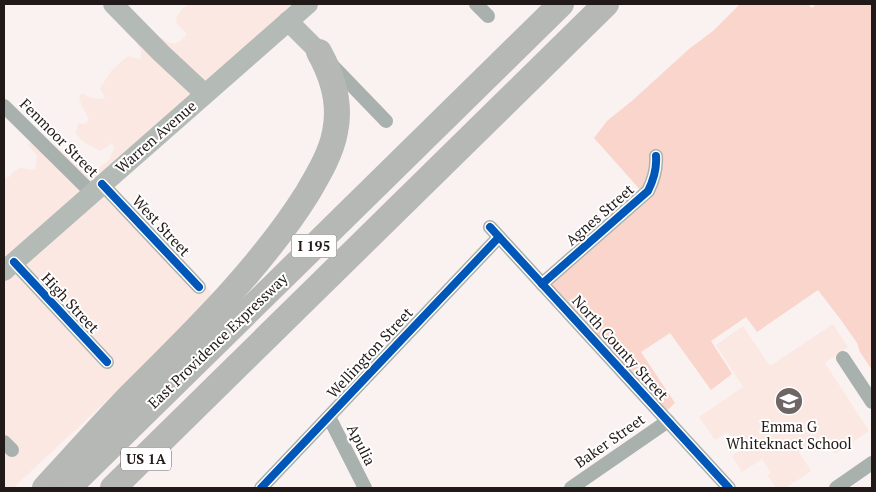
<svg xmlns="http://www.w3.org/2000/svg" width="876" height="492" viewBox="0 0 876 492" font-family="'PT Serif',serif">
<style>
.built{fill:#fce8e2}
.green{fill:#f9d5cb}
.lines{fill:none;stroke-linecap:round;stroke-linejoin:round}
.street{stroke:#a9b1af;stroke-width:14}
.secondary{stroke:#b4bab6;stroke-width:20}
.highway{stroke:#b5b8b5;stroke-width:26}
.cycleway-casing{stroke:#fff;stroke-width:11}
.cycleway{stroke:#0057b8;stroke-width:8}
.labels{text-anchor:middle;stroke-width:4;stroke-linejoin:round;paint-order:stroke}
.shield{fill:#fff;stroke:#645f5d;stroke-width:1}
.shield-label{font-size:14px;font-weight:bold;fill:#221a18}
.street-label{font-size:15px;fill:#221a18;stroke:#fff}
.poi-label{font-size:15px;fill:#221a18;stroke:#fff}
</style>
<rect width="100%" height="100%" fill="#f9f2f0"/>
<!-- built -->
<g class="built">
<polygon points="190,4 303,4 103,177 198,284 206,286 210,291 213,302 13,488 4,488 4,179 9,177 13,172 20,168 35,170 37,156 29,146 28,144 38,141 54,149 55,145 76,165 87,171 95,171 109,160 114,147 112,143 101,151 93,147 82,141 76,133 77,127 79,123 85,124 89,120 79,99 81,93 92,98 102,99 105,97 100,89 110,72 124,59 129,56 138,59 141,58 141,50 137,43 125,32 125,29 152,32 168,42 174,44 181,41 187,34 176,23 177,16 182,9"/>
<polygon points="833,324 848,347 825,363 869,431 835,454 823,436 799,452 811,471 786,488 776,488 767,475 771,473 762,459 742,472 732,456 740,450 728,432 715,440 699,417 743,387 716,345 743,326 770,366"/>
</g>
<!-- green -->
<polygon class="green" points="740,4 808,4 812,8 816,4 872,4 872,370 860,352 857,343 841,320 818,290 757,332 746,317 711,341 732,374 711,390 670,333 641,352 675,403 662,415 541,283 644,194 594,138 607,121 633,100 689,49 713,31"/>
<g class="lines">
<!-- street -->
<g class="street">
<polyline points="476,4 488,16"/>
<polyline points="332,65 386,121"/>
<polyline points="4,106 92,193"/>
<polyline points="102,184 199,287"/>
<polyline points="490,227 729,488"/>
<polyline points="14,262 107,362"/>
<path d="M542 284 648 191C654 179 657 169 656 156"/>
<polyline points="843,358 872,402"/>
<polyline points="329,417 365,488"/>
<polyline points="4,442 12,450"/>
<polyline points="261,488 499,237"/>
<polyline points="571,488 668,421"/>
<polyline points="836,488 872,463"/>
</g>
<!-- secondary -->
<g class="secondary">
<polyline points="113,4 161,53 205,94"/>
<polyline points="288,21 319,52"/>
<polyline points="4,271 308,4"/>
</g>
<!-- highway -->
<g class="highway">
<path d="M45 488C73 458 101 426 130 396 193 333 259 270 307 194 318 175 331 154 335 132 341 104 333 77 319 52"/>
<polyline points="68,488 561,4"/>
<polyline points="113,488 606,4"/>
</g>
<defs>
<g id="cycleway">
<polyline points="102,184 199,287"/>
<polyline points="490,227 729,488"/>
<polyline points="14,262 107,362"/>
<path d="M542 284 648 191C654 179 657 169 656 156"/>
<polyline points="261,488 499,237"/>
</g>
</defs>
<!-- cycleway casing -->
<use href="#cycleway" class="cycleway-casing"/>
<!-- cycleway -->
<use href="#cycleway" class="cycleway"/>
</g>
<!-- icons -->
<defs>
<symbol id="school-disc" viewBox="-11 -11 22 22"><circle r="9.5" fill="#6d6664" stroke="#fff"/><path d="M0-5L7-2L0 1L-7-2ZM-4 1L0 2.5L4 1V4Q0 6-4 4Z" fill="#fff"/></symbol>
</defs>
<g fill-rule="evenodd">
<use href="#school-disc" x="773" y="385" width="32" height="32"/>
</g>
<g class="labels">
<!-- shield labels -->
<g class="shield">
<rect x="291.5" y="234.5" width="45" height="23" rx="4"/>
<rect x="121" y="447.5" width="50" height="23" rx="4"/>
</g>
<g class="shield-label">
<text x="314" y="251">I 195</text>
<text x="146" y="464">US 1A</text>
</g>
<!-- street labels -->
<g class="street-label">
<text transform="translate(156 137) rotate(-41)" y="5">Warren Avenue</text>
<text transform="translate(59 138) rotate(45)" y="5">Fenmoor Street</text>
<text transform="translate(600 215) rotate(-41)" y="5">Agnes Street</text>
<text transform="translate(161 226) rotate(47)" y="5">West Street</text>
<text transform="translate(70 303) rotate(47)" y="5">High Street</text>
<text transform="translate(218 341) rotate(-44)" y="5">East Providence Expressway</text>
<text transform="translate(620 348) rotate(48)" y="5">North County Street</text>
<text transform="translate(370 353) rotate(-47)" y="5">Wellington Street</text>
<text transform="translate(610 441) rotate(-35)" y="5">Baker Street</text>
<text transform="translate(361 445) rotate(63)" y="5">Apulia</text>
</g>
<!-- poi labels -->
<g class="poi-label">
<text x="789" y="432">Emma G<tspan x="789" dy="17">Whiteknact School</tspan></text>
</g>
</g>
<!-- border -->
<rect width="876" height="492" fill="none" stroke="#221a18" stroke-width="10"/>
</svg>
